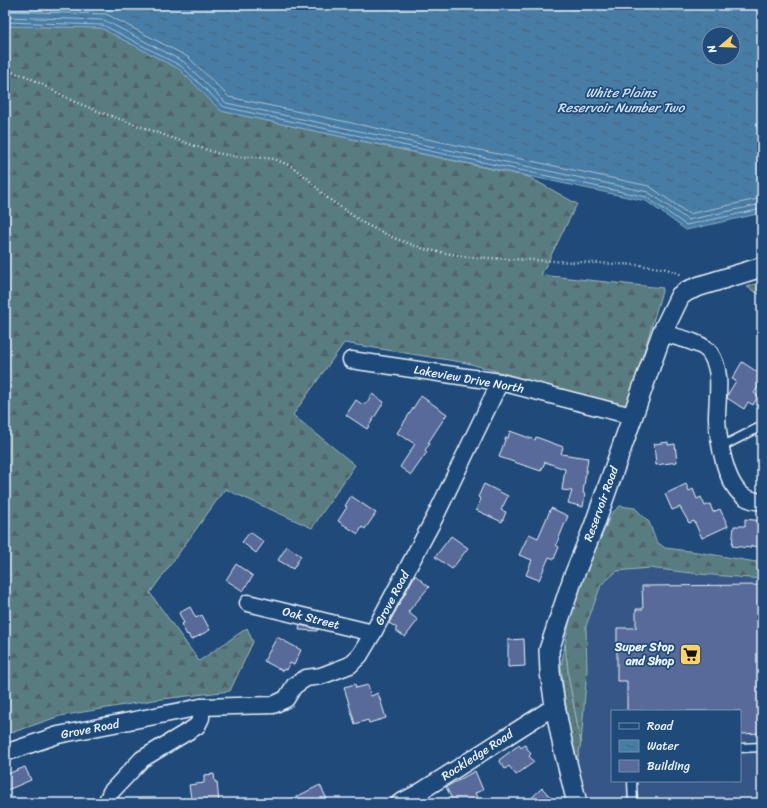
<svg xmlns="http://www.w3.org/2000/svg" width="767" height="808" viewBox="0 0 767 808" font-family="Sriracha,sans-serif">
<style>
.built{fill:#345786;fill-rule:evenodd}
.grass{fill:url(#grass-dots);stroke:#a0b6bc}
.forest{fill:url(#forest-firs);stroke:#a0b6bc}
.water{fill:url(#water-ripples);stroke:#87abc6;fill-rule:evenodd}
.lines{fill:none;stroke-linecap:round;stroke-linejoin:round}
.shore{stroke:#a8c2d7;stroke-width:1}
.building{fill:#596b9a;stroke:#e8f1f8}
.service-casing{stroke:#e8f1f8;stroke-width:11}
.minor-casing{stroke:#e8f1f8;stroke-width:19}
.tertiary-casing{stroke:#e8f1f8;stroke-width:22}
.path{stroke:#e8f1f8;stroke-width:2.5;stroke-dasharray:1 3;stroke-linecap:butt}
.service{stroke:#1f4a7a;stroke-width:8}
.minor{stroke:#1f4a7a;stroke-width:16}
.tertiary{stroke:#1f4a7a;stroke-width:19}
.labels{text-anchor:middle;stroke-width:3.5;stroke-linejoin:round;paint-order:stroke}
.street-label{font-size:12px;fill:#e8f1f8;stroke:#1f4a7a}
.poi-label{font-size:12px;font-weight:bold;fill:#e8f1f8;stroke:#1f4a7a;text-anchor:end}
.water-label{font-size:13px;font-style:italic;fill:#d0dfec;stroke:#1f4a7a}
</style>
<defs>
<pattern id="grass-dots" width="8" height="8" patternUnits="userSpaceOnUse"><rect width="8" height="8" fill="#597b80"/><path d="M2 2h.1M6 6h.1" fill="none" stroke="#506468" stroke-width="1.8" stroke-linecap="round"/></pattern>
<pattern id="forest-firs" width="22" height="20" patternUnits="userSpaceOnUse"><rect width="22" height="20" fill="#597b80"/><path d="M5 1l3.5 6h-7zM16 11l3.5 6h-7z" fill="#506468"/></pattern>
<pattern id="water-ripples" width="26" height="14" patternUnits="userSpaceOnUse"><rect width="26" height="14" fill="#477ca5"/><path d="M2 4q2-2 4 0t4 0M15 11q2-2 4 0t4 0" fill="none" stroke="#47657c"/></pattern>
</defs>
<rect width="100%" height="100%" fill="#1f4a7a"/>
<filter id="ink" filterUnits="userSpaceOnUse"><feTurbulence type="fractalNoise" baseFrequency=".025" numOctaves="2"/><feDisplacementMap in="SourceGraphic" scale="8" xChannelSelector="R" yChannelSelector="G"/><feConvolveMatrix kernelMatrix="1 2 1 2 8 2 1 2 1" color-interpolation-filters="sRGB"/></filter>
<g filter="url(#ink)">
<!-- built -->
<path class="built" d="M649 568 700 574 762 579V803H589L577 762 581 743 587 670 586 626 601 585 617 571ZM612 711H740V781H612Z"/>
<!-- grass -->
<polygon class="grass" points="565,643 569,680 581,743 577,762 567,714 561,667"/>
<!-- forest -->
<g class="forest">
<polygon points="5,26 101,28 179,69 221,111 529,177 577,204 541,275 663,288 627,408 467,363 344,343 293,415 355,465 312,528 225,489 150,593 199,661 247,628 253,642 230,691 154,700 60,716 5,735"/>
<polygon points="762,282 762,296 747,287"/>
<polygon points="620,506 635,508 649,522 656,541 665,548 697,552 762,563 762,579 700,574 649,568 617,571 601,585 586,626 587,670 581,743 569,680 565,643 576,592 612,513"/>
</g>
<!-- water -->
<path class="water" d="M5 5H762V213L686 230 646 201 221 111 179 69 101 28 5 26ZM709 34H733V58H709Z"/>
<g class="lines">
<!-- shore -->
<g class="shore">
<polyline points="5,11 106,14 188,57 229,97 649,186 689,214 762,198"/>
<polyline points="5,17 104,20 184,62 226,103 648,192 688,220 762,204"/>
<polyline points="5,22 103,25 181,66 224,107 646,197 686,225 762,209"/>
</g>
</g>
<!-- building -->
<g class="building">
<polygon points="742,362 762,375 762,381 754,393 758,396 753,405 748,402 744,409 727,398 728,394 736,381 732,379"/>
<polygon points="372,394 384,402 367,429 346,415 356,400 363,405 364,403 366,404"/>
<polygon points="421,396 447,414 428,443 430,444 425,450 427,452 411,475 400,467 415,444 397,433"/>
<polygon points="510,431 535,440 536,437 563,447 561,454 588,458 583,493 585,494 583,507 568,503 572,491 562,490 565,469 545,462 541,471 499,457 506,437 508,438"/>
<polygon points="668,442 668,445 675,444 677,462 656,465 654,444"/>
<polygon points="484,484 508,496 501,510 506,512 502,522 476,510 481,499 478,497"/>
<polygon points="686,484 689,491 693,489 697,499 701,497 705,506 710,504 713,512 720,509 728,526 702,538 694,521 689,523 680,507 672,510 665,494"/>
<polygon points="351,496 376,513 365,529 362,527 358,534 338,521 347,507 345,506"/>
<polygon points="551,508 568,516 556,545 559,547 554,559 549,557 539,580 526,575 532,560 519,555 529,534 538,538"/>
<polygon points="745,519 762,521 762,547 751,546 751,548 732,546 734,526 745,526"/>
<polygon points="250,532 264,542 256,553 242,542"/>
<polygon points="451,536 468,548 452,569 435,557"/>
<polygon points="287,546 301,556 293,569 278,560"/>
<polygon points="236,564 253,576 243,591 226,580"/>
<polygon points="415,575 429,587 408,612 418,620 405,637 395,630 397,628 389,623"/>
<polygon points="762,585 762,733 740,734 740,711 627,711 627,681 617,681 617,628 636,628 636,609 643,609 642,586"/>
<polygon points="190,607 196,618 202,615 210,630 191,640 188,634 187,635 181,624 184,623 179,613"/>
<polygon points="300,625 318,629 317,631 299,630"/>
<polygon points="277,637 301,650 294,665 290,663 287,670 284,669 283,671 264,661"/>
<polygon points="524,639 525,666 508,667 508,640"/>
<polygon points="355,684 356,688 368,685 371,696 378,693 386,718 369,723 368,720 355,724 344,687"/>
<polygon points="519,745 521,748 525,745 531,754 529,756 534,762 516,775 509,766 505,769 499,760"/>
<polygon points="25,767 31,780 5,791 5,775"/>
<polygon points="475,771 483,790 475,793 478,800 472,803 454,803 446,787"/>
<polygon points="214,774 215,782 217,782 219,803 194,803 193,798 191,798 189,785 204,783 204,775"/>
<polygon points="320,785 327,799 318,803 284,803"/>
<polygon points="542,788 556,803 526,803"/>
</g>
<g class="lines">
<defs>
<g id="service">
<polyline points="721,447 762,426"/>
<polyline points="740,748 762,747"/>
<polyline points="632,781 633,803"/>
</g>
<g id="minor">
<path d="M662 333C675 337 703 342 710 353 723 372 717 396 717 418 718 439 725 482 742 495 748 500 755 501 762 502"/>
<polyline points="351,360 500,382 632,416"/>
<polyline points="248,603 373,633"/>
<polyline points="5,753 58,735 201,707 273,705 286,699 294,686 306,678 321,676 350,665 360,655 373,633 435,517 500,382"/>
<polyline points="106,803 111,792 142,759 197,726 201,718 201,707"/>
<polyline points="399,803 420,792 555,706"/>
</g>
<polyline id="tertiary" points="577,803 563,747 555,706 550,672 549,650 573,578 594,526 662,333 680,296 687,291 700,286 762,267"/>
</defs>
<!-- service casing -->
<use href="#service" class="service-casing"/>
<!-- minor casing -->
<use href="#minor" class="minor-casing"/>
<!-- tertiary casing -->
<use href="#tertiary" class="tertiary-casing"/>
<!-- path -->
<polyline class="path" points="5,70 26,76 73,101 100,112 189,144 217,153 238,157 258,157 274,159 291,166 307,178 326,197 365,224 394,238 424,249 467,257 639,265 667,269 682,275"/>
<!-- service -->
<use href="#service" class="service"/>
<!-- minor -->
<use href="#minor" class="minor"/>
<!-- tertiary -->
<use href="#tertiary" class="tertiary"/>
</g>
</g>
<!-- icons -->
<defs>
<symbol id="supermarket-square" viewBox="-11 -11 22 22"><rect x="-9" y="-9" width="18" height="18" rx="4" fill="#ffd166" stroke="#1f4a7a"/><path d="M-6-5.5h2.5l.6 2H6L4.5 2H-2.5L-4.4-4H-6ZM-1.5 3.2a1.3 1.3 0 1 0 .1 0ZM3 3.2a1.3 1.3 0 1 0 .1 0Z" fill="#111"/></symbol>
</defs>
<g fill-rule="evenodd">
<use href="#supermarket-square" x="678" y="642" width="25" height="25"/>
</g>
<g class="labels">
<!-- street labels -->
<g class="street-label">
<text transform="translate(469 379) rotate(10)" y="4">Lakeview Drive North</text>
<text transform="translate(601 504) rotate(-70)" y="4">Reservoir Road</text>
<text transform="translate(392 598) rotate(-62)" y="4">Grove Road</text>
<text transform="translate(311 618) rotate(14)" y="4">Oak Street</text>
<text transform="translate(90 729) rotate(-11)" y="4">Grove Road</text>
<text transform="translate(477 755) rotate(-33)" y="4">Rockledge Road</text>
</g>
<!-- poi labels -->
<g class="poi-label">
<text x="674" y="651">Super Stop<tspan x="674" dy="14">and Shop</tspan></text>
</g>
<!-- water labels -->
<g class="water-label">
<text x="621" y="97">White Plains<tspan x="621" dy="15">Reservoir Number Two</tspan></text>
</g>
</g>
<!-- margin -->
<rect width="767" height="808" fill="none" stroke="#1f4a7a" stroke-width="20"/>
<rect x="10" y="10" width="747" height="788" fill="none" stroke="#e8f1f8" stroke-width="1.5" filter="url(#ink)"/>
<!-- legend -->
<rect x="611" y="710" width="130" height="72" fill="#1f4a7a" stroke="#6f8dac"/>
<rect x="619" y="723" width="20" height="6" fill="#1f4a7a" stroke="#6f8dac"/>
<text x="647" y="730" font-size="12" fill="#e8f1f8">Road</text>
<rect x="619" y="740" width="20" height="12" fill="url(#water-ripples)" stroke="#6f8dac"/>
<text x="647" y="750" font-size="12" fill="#e8f1f8">Water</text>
<rect x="619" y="760" width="20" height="12" fill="#596b9a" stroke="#6f8dac"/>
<text x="647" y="770" font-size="12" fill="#e8f1f8">Building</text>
<!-- north arrow -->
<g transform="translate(721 46) rotate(251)"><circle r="19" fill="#1f4a7a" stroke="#6f8dac"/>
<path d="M0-3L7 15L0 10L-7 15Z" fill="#ffd166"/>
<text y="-6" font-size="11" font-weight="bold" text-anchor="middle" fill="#e8f1f8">N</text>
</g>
</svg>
